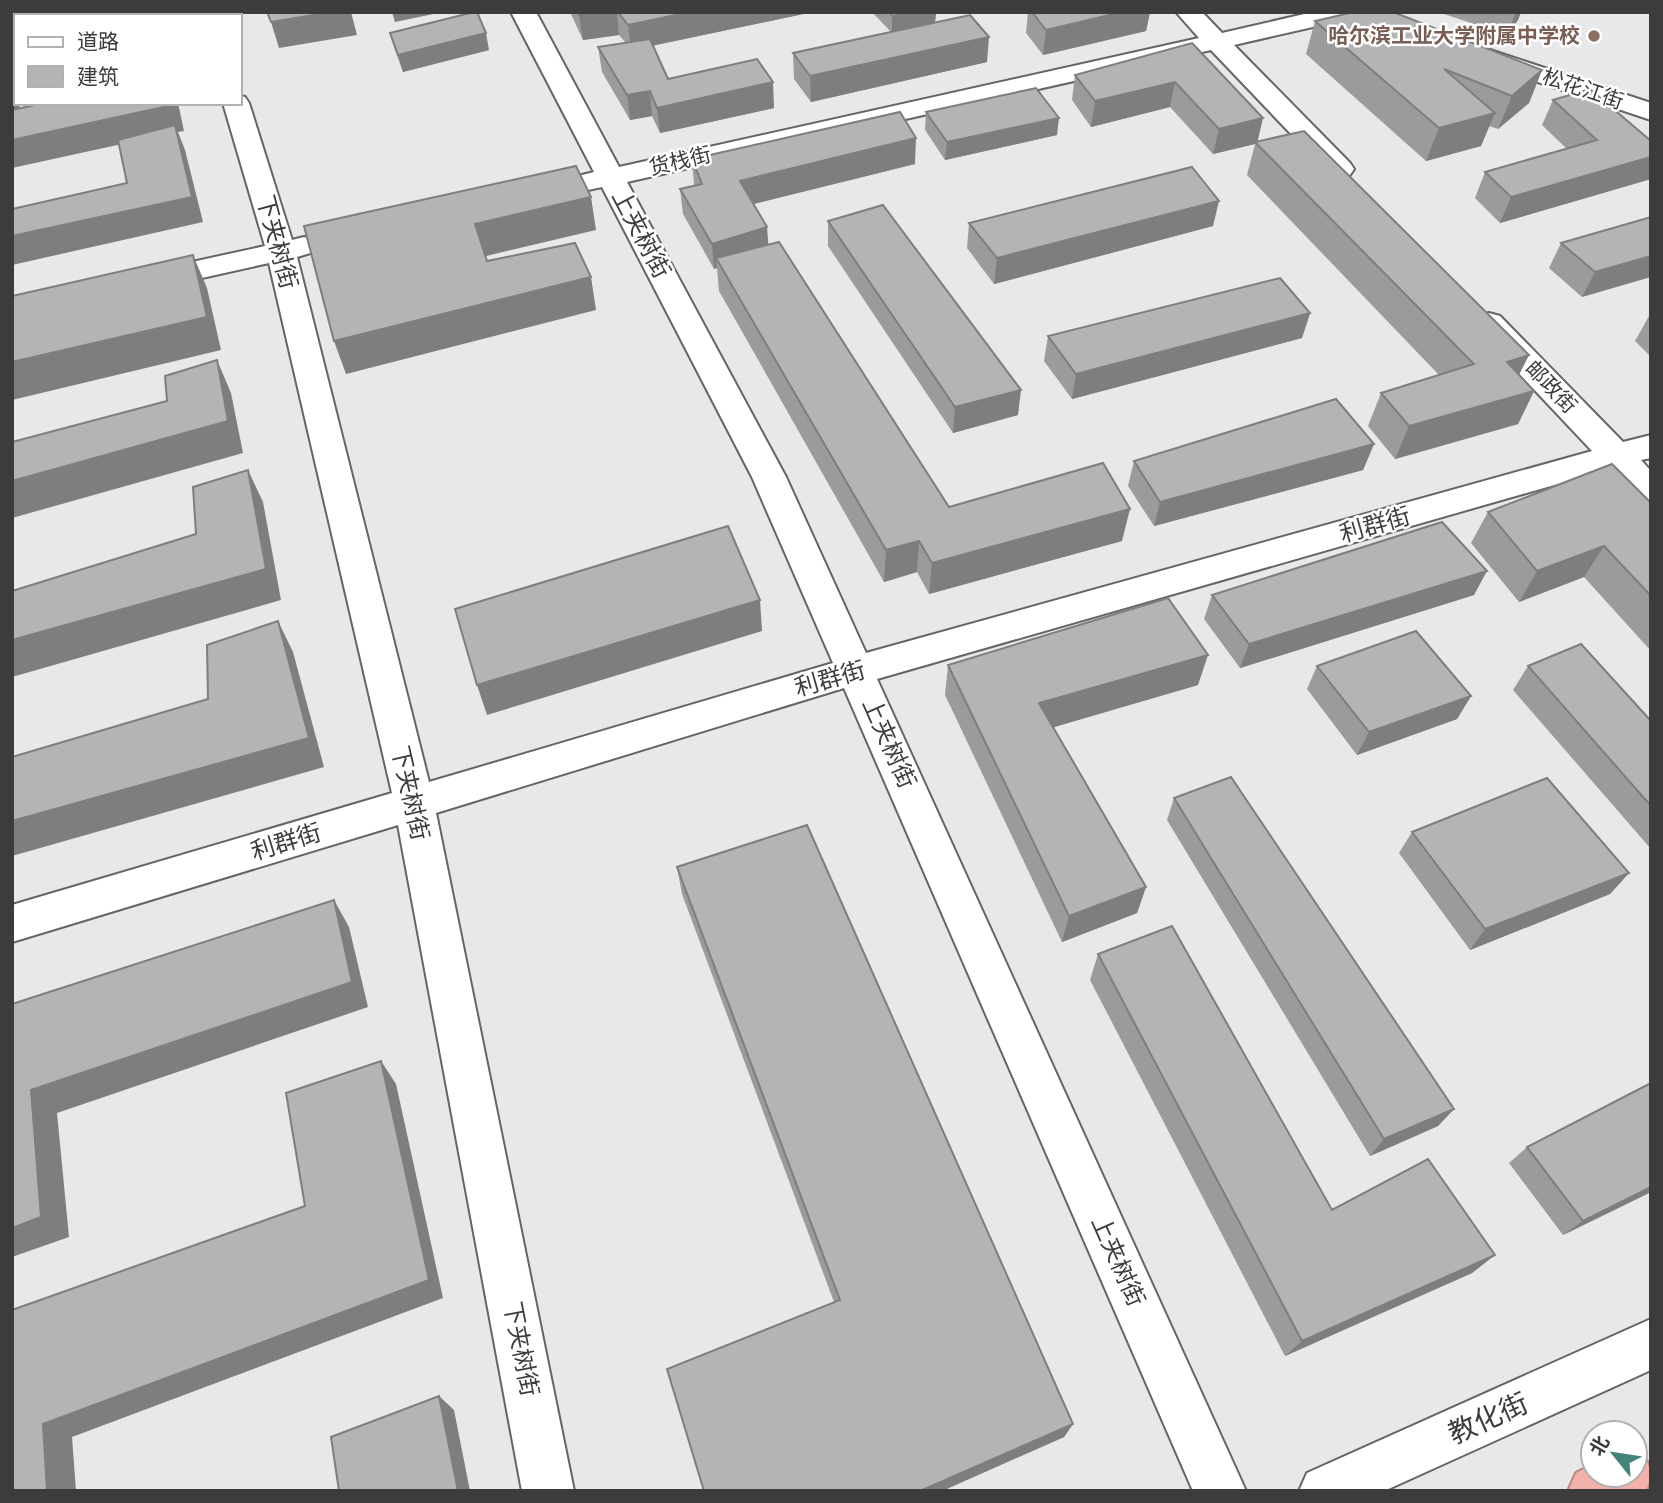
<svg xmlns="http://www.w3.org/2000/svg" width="1663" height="1503" viewBox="0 0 1663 1503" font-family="Barlow,'Noto Sans SC',sans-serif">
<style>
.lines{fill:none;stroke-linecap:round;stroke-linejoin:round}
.secondary-casing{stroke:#636566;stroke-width:4}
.highway-casing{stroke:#b48884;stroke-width:4}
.secondary{fill:#fff;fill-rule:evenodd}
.highway{fill:#f4b1ab;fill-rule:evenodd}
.wall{fill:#9b9b9d}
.shaded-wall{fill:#7e7e7f}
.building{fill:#b4b4b6;stroke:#7e7e7f;stroke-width:2}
.education-dot{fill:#8d6e63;stroke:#fff;stroke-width:2.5}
.labels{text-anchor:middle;stroke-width:5;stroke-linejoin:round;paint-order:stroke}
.far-education-label{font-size:21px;font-weight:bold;fill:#785e54;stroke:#fff;text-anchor:end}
.far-street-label{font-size:21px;fill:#3c3c3d;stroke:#fff}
.street-label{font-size:24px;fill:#3c3c3d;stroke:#fff}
.near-street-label{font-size:28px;fill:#3c3c3d;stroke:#fff}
</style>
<rect width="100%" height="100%" fill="#e7e8ea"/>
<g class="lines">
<defs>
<g id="secondary">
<polygon points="197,12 221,12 222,16 197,16"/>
<polygon points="511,12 536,12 619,167 1199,38 1176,12 1202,12 1222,33 1313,12 1360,12 1357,17 1234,45 1350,163 1354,169 1350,175 1340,177 1330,175 1211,50 627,182 786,477 866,653 1592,451 1478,330 1474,323 1478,316 1489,313 1500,316 1623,442 1651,435 1651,458 1641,460 1651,471 1651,504 1639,501 1610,469 877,679 1246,1491 1193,1491 844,688 436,813 574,1491 522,1491 398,825 12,942 12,905 392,793 269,263 148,290 137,288 133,281 137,274 265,246 223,103 240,103 240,96 245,97 249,103 292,240 304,237 314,240 319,246 314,252 297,257 429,782 833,663 752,477 602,187 588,190 578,188 574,182 578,176 594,172"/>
<polygon points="1490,50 1651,103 1651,120 1481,63 1477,58 1481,53"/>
<polygon points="1651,1319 1651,1370 1384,1491 1299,1491 1307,1473"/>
</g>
<path id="highway" d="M1635 1452 1645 1457C1651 1470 1652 1477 1646 1491H1568L1576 1473 1593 1464V1475H1635Z"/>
</defs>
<!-- secondary casing -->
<use href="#secondary" class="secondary-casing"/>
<!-- highway casing -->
<use href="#highway" class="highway-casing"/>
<!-- secondary -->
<use href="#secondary" class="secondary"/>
<!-- highway -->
<use href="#highway" class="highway"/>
</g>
<!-- wall -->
<g class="wall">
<polygon points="570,12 813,12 652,46 668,79 774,108 660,133 652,116 630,120 602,72 598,47 626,43 619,35 583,40"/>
<polygon points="872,12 936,12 935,22 987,62 811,102 794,79 793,53 891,32"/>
<polygon points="1028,12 1150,12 1146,31 1043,55 1026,33"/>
<polygon points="1438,12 1521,12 1518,20 1507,35"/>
<polygon points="1315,21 1542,70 1529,103 1498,129 1489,126 1481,146 1426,161 1306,54"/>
<polygon points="390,33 489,50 403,72 395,50"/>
<polygon points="1192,43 1257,142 1529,355 1519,375 1534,391 1518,424 1395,459 1368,426 1381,393 1439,375 1247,175 1255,144 1213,154 1170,107 1091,127 1072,100 1075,75"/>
<polygon points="1553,100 1651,141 1651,179 1500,223 1475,198 1485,172 1567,149 1542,125"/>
<polygon points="926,112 1057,135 945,160 925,130"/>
<polygon points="692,159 915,164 754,204 768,245 949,507 1122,541 929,594 917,572 884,582 719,291 717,268 714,269 683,214 680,189 694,185"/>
<polygon points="1651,217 1582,297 1549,268 1561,243"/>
<polygon points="828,221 1018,415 953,433 828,246"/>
<polygon points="969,223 1213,226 994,284 967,248"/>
<polygon points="1310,313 1302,338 1072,399 1044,361 1048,336"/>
<polygon points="1651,315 1651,357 1635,341 1649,316"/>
<polygon points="1374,444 1363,470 1154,526 1128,486 1134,461"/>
<polygon points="1651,503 1651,651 1584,577 1519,602 1471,543 1488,512"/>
<polygon points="1212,595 1474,595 1240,668 1204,619"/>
<polygon points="948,665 1198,685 1053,727 1146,887 1137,913 1062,942 945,695"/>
<polygon points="1317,666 1471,696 1457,719 1357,755 1307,689"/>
<polygon points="1528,666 1651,721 1651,849 1513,690"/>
<polygon points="1174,798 1454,1109 1438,1126 1370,1156 1167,820"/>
<polygon points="1412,832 1629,873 1610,894 1470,950 1399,853"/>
<polygon points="677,867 1073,1424 1064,1437 942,1491 704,1491 834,1302 682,894"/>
<polygon points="1098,954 1332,1210 1495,1255 1472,1273 1285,1356 1090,980"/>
<polygon points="1651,1083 1651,1192 1563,1235 1509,1163 1527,1147"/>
</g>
<!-- shaded-wall -->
<g class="shaded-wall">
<polygon points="127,12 166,12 167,16 110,16"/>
<polygon points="332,12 351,12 357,35 279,48 271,22"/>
<polygon points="392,12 443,12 395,22"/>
<polygon points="598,12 617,12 619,35 583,40 579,15"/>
<polygon points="690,12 813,12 631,50 628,25"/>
<polygon points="910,12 936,12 935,23 892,34 892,16"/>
<polygon points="1122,12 1150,12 1146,31 1043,55 1046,30"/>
<polygon points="1516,12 1521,12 1518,20 1507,35"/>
<polygon points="486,33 489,50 403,72 398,55"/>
<polygon points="16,35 16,71 14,72 16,83 16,103 19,103 20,109 12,111 12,36"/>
<polygon points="989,37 987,62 811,102 810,76"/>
<polygon points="1542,70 1529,103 1498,129 1512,96"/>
<polygon points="773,82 774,108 660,133 657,108"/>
<polygon points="1175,82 1170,107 1091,127 1095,101"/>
<polygon points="650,91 652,116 630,120 627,95"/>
<polygon points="173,103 178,103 184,131 178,132 185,150 203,222 12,265 12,236 192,197 177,132 12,168 12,140"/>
<polygon points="1495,113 1481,146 1426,161 1439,128"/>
<polygon points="1059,118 1057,135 945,160 947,142"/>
<polygon points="1263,118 1257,144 1255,142 1255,144 1213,154 1219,129"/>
<polygon points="916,138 915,164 741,207 740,181"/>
<polygon points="1651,157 1651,179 1500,223 1511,197"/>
<polygon points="591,197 596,230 482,257 475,224"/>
<polygon points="1219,201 1213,226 994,284 997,258"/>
<polygon points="767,227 769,252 716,258 717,268 714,269 712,244"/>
<polygon points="193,255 207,288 221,350 12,400 12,362"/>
<polygon points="1651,256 1651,277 1582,297 1595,272"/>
<polygon points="591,277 596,310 346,374 334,341"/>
<polygon points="1310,313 1302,338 1072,399 1076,374"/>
<polygon points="1529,355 1512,388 1507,362"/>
<polygon points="217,360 231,393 243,453 12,518 12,481 228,421"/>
<polygon points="1021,390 1018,415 953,433 955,407"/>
<polygon points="1534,391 1518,424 1395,459 1409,426"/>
<polygon points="1374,444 1363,470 1154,526 1160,502"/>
<polygon points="248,470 263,502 281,600 12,677 12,640 266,569"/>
<polygon points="1130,509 1122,541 929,594 932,563"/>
<polygon points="919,541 917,572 884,582 886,550"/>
<polygon points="1604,546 1584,577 1519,602 1537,571"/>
<polygon points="1487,571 1474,595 1240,668 1249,644"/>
<polygon points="760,600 762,631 487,715 477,685"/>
<polygon points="278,621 293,652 324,767 12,856 12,821 309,738"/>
<polygon points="1208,655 1198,685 1034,733 1039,703"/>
<polygon points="1471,696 1457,719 1357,755 1369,732"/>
<polygon points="1629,873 1610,894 1470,950 1485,929"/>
<polygon points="1146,887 1137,913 1062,942 1069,916"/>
<polygon points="334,900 349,927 368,1007 57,1113 69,1237 12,1257 12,1228 31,1090"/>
<polygon points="381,1061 396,1084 443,1298 72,1437 76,1491 47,1491 43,1424 429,1280"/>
<polygon points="1454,1109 1438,1126 1370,1156 1384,1139"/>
<polygon points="1651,1187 1651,1192 1563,1235 1583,1221"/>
<polygon points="1495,1255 1472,1273 1285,1356 1302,1341"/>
<polygon points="439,1396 454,1410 470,1491 458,1491"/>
<polygon points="1073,1424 1064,1437 942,1491 920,1491"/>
</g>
<!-- building -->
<g class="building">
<polygon points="12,12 127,12 110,16 16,16 16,35 12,36"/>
<polygon points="267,12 332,12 271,22"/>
<polygon points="474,12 477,12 486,33 398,55 390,33"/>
<polygon points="578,12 598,12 579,15"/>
<polygon points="618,12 690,12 628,25"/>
<polygon points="889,12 910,12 892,16"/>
<polygon points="1032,12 1122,12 1046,30"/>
<polygon points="1354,12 1393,12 1542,70 1512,96 1444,69 1495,113 1439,128 1315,21"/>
<polygon points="970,15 989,37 810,76 793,53"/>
<polygon points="650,39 668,79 757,59 773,82 657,108 650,91 627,95 598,47"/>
<polygon points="1192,43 1263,118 1219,129 1175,82 1095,101 1075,75"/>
<polygon points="1036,88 1059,118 947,142 926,112"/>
<polygon points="1590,89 1651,141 1651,157 1511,197 1485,172 1597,140 1553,100"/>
<polygon points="44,103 173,103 173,105 12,140 12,110"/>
<polygon points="900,112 916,138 740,181 767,227 712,244 680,189 702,184 692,159"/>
<polygon points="175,125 192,197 12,236 12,209 127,183 118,140"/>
<polygon points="1304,131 1529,355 1507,362 1534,391 1409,426 1381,393 1474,364 1255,142"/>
<polygon points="576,166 591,197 475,224 487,261 575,243 591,277 334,341 304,226"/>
<polygon points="1192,167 1219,201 997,258 969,223"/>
<polygon points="883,205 1021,390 955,407 828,221"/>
<polygon points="1651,217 1651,256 1595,272 1561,243"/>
<polygon points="779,242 949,507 1103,463 1130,509 932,563 919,541 886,550 716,258"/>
<polygon points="193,255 207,317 12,362 12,296"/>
<polygon points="1280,278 1310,313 1076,374 1048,336"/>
<polygon points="217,360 228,421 12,481 12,442 167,401 165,376"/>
<polygon points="1336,399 1374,444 1160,502 1134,461"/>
<polygon points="1612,464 1651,503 1651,596 1604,546 1537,571 1488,512"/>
<polygon points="248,470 266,569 12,640 12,591 196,534 193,487"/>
<polygon points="1442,522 1487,571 1249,644 1212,595"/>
<polygon points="728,526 760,600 477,685 455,609"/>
<polygon points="1168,598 1208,655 1039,703 1146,887 1069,916 948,665"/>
<polygon points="278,621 309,738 12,821 12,757 208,699 207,645"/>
<polygon points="1416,631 1471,696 1369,732 1317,666"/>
<polygon points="1581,644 1651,721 1651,806 1528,666"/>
<polygon points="1231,777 1454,1109 1384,1139 1174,798"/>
<polygon points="1547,778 1629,873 1485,929 1412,832"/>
<polygon points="807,825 1073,1424 920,1491 704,1491 667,1369 840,1300 677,867"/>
<polygon points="334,900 352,982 31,1090 41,1217 12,1228 12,1004"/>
<polygon points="1172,926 1332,1210 1428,1159 1495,1255 1302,1341 1098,954"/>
<polygon points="381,1061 429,1280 43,1424 47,1491 12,1491 12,1310 305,1206 286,1093"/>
<polygon points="1651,1083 1651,1187 1583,1221 1527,1147"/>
<polygon points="439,1396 458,1491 339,1491 331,1437"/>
</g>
<!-- markers -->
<circle class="education-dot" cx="1594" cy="36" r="7"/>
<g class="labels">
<!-- far-education labels -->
<g class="far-education-label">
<text x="1580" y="43">哈尔滨工业大学附属中学校</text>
</g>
<!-- far-street labels -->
<g class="far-street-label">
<text transform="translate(1583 89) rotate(19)" y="7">松花江街</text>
<text transform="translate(680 161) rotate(-13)" y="7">货栈街</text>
<text transform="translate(1551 387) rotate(46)" y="7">邮政街</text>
</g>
<!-- street labels -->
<g class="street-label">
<text transform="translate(641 234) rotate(62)" y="8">上夹树街</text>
<text transform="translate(277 242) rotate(75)" y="8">下夹树街</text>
<text transform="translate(1375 525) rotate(-16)" y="8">利群街</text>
<text transform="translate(830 679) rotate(-16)" y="8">利群街</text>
<text transform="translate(889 743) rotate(66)" y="8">上夹树街</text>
<text transform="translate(410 793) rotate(77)" y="8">下夹树街</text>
<text transform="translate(286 842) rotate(-17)" y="8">利群街</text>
<text transform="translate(1118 1261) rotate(66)" y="8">上夹树街</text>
<text transform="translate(521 1349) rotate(79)" y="8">下夹树街</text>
</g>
<!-- near-street labels -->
<g class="near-street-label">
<text transform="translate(1488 1418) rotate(-24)" y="10">教化街</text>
</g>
</g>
<!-- border -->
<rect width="1663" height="1503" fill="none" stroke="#3c3c3d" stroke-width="28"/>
<!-- legend -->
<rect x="14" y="14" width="228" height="91" fill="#ffffff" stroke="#b1b1b1" stroke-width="2"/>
<rect x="28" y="37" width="35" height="10" fill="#ffffff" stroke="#b1b1b1" stroke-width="2"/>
<text x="77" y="49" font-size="21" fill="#3c3c3d">道路</text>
<rect x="28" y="66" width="35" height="21" fill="#b4b4b6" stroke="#b1b1b1" stroke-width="2"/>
<text x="77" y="84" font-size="21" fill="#3c3c3d">建筑</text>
<!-- north arrow -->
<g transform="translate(1614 1454) rotate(300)"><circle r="33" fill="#ffffff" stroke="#b1b1b1" stroke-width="2"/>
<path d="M0-5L12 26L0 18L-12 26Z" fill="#438679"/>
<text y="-10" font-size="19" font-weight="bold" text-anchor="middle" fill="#3c3c3d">北</text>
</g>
</svg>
